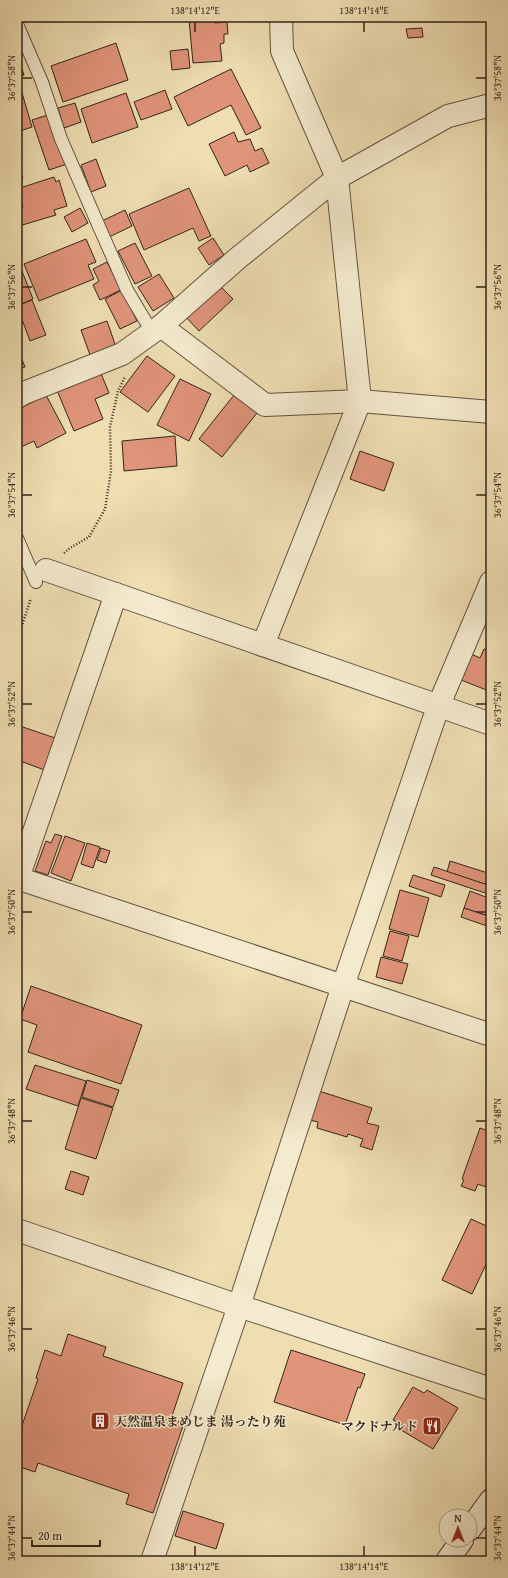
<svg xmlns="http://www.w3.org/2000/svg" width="508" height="1578" viewBox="0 0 508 1578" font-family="'Gentium Book Plus','Noto Serif JP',serif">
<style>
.building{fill:#e0947a;stroke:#33241d}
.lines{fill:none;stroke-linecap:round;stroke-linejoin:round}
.service-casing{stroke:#625242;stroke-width:14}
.minor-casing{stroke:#625242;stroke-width:24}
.secondary-casing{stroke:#33241d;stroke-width:24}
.path{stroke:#33241d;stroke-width:2.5;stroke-dasharray:1 2;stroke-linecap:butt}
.service{stroke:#f4eacd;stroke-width:12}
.minor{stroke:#f4eacd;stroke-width:22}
.secondary{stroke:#f4eacd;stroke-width:22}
.ticks{fill:none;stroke:#33241d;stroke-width:1.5}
.labels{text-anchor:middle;stroke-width:3;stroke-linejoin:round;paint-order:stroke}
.poi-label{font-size:13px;font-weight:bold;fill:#33241d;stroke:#f4eacd;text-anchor:start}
.neatline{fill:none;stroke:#33241d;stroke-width:1.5}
.ticks-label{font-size:10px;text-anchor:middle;fill:#33241d}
</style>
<rect width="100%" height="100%" fill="#eedeb2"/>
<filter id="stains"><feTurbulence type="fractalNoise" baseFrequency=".005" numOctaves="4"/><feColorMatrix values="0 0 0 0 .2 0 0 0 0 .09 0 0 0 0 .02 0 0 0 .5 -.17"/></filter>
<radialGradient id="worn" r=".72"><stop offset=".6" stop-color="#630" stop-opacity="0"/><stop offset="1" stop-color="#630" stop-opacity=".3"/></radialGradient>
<!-- building -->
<g class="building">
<polygon points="195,17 215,17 215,23 227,22 228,34 224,34 224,43 220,44 222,61 193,63 189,20 195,20"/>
<polygon points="422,28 423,37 408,38 406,29"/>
<polygon points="116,43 128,80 63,102 51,66"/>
<polygon points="188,49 190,68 172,70 170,51"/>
<polygon points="17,54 24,75 17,77"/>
<polygon points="231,69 261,128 246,135 231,105 188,126 174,97"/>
<polygon points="20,86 32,127 17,132 17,87"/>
<polygon points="165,90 172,109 141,120 134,102"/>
<polygon points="126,93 138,127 92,143 81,109"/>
<polygon points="75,103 81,122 64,128 58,108"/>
<polygon points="51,114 67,164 49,170 32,120"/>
<polygon points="234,132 238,142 250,139 255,151 262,148 269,163 250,172 247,165 225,176 209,144"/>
<polygon points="96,159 106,186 91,192 81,165"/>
<polygon points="17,163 23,178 17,180"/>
<polygon points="54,177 56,182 59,180 67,206 54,210 56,215 19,226 17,220 17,209 23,207 17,189"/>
<polygon points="189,188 211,236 199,241 193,228 144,250 129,214"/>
<polygon points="80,208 88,223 72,232 64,217"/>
<polygon points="125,210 132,226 109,237 102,221"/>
<polygon points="213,238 224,255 209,265 198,248"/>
<polygon points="86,239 96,262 88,265 94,279 39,301 24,264"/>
<polygon points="135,243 152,276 135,284 118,251"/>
<polygon points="18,261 33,299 17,306 17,262"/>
<polygon points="107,262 121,290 100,300 93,285 99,281 93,269"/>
<polygon points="159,274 174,298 153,311 138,287"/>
<polygon points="218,284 233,299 199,331 184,315"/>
<polygon points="122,290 137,321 120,329 105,299"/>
<polygon points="32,300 46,335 30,341 17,306"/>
<polygon points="107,321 116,347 90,355 81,330"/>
<polygon points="17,347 25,367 17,370"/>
<polygon points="147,356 175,376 148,412 120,392"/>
<polygon points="100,371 109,393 95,399 103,419 74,431 56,388"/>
<polygon points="180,379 211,394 189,441 157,425"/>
<polygon points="46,395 66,433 37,448 34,441 17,449 17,410"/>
<polygon points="234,395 257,413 222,457 199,439"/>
<polygon points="175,436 177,466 124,471 122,441"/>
<polygon points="360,451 394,463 384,491 350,479"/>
<polygon points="484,649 491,651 491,686 489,691 461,680 471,654 480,658"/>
<polygon points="17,725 58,739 47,771 23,762 19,772 17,772"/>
<polygon points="55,834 62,836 48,875 35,871 46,841 51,843"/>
<polygon points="65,836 85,843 71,881 51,873"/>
<polygon points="87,843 100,847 93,868 81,864"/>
<polygon points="101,848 110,851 106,863 97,860"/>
<polygon points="450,861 491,874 491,886 447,872"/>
<polygon points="434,867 491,886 491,895 431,875"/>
<polygon points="413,875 445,885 441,897 409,886"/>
<polygon points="400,890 429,898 418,937 389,929"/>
<polygon points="470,891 491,899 491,917 464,908"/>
<polygon points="464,908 491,917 487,926 461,917"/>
<polygon points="390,931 409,936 402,961 383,956"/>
<polygon points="381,957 408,964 402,984 376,977"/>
<polygon points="31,986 142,1025 121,1084 28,1052 37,1025 20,1019"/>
<polygon points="35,1065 86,1081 78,1106 26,1089"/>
<polygon points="87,1080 119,1090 113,1107 82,1097"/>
<polygon points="319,1091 372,1108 367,1123 379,1126 372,1150 360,1146 363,1139 348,1134 347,1137 317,1128 318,1122 310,1120"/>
<polygon points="81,1098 113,1108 96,1159 65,1149"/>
<polygon points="480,1128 491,1132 491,1189 478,1184 475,1191 461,1186 464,1180 462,1179"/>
<polygon points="71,1171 89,1177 83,1195 65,1189"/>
<polygon points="471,1219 491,1228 491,1254 472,1294 442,1280"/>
<polygon points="68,1334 106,1347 103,1356 183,1383 171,1419 184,1423 153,1513 126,1504 129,1494 38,1463 35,1472 17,1466 17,1440 38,1379 36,1378 45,1350 61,1356"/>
<polygon points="291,1350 365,1374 360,1388 358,1387 345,1425 274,1402"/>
<polygon points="413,1387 424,1393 427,1390 458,1408 433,1449 401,1430 403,1426 393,1420"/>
<polygon points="183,1511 224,1524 216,1549 175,1536"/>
</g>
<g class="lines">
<defs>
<g id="service">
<polyline points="17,24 42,82 61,139 97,222 127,290 152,332"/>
<polyline points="17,538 36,582"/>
</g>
<g id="minor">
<polyline points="161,326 265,405 360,401 491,412"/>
<polyline points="17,397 24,393 122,354 161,326 238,258 337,178 448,116 491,105"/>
<polyline points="46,570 491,724"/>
<polyline points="263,645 360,401 337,178 282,51 281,17"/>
<polyline points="17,878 491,1035"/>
<polyline points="17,881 116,594"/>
<polyline points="17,1230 239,1306 491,1389"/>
<polyline points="152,1561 239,1306 343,986 438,707 491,582"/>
</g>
<g id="secondary">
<polyline points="470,1529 491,1500"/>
<polyline points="447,1561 462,1540"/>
</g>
</defs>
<!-- service casing -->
<use href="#service" class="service-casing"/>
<!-- minor casing -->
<use href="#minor" class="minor-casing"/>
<!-- secondary casing -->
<use href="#secondary" class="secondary-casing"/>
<!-- path -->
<g class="path">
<polyline points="64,553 70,548 89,537 105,509 111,471 110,427 118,391 125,377"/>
<polyline points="17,641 31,598"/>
</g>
<!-- service -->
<use href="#service" class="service"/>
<!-- minor -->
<use href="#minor" class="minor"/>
<!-- secondary -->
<use href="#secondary" class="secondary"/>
</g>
<!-- ticks -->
<path class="ticks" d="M195 22V32M364 22V32M22 78H32M476 78H486M22 287H32M476 287H486M22 495H32M476 495H486M22 704H32M476 704H486M22 912H32M476 912H486M22 1121H32M476 1121H486M22 1329H32M476 1329H486M22 1538H32M476 1538H486M195 1546V1556M364 1546V1556"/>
<!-- icons -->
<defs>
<symbol id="building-square" viewBox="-11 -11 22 22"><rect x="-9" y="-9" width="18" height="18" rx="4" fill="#8f2418" stroke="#f4eacd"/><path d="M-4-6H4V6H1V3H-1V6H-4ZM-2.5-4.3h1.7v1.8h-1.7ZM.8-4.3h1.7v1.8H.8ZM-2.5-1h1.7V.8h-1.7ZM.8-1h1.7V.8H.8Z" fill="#fff"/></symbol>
<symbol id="restaurant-square" viewBox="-11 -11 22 22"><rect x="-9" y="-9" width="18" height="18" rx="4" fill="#8f2418" stroke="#f4eacd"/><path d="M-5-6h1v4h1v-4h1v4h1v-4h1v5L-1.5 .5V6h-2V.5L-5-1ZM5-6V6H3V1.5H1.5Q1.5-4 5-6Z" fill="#fff"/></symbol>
</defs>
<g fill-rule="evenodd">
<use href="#building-square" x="89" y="1410" width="22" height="22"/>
<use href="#restaurant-square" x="421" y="1415" width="22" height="22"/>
</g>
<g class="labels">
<!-- poi labels -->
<g class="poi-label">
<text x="114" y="1426">天然温泉まめじま 湯ったり苑</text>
<text x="418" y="1431" text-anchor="end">マクドナルド</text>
</g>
</g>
<!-- margin -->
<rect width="508" height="1578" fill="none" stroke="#eedeb2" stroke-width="44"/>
<!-- north arrow -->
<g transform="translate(458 1528)"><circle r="19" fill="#f4eacd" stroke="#a79b87"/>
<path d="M0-3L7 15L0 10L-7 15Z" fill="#8f2418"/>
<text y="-6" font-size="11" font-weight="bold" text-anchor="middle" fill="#33241d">N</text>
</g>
<!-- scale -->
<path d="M32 1540v6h68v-6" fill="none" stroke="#33241d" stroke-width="2"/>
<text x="38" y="1540" font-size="12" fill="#33241d" stroke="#f4eacd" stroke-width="3" paint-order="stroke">20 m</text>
<rect x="22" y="22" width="464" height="1534" class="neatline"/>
<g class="ticks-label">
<text x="195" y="14">138°14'12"E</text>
<text x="364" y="14">138°14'14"E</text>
<text transform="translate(11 78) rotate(-90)" y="4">36°37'58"N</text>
<text transform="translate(497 78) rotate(-90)" y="4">36°37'58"N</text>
<text transform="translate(11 287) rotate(-90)" y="4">36°37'56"N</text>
<text transform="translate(497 287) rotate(-90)" y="4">36°37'56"N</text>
<text transform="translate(11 495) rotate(-90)" y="4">36°37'54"N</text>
<text transform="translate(497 495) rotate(-90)" y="4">36°37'54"N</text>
<text transform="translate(11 704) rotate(-90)" y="4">36°37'52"N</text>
<text transform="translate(497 704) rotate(-90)" y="4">36°37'52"N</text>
<text transform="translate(11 912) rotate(-90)" y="4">36°37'50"N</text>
<text transform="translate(497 912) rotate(-90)" y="4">36°37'50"N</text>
<text transform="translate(11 1121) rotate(-90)" y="4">36°37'48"N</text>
<text transform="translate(497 1121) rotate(-90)" y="4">36°37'48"N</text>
<text transform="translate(11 1329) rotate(-90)" y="4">36°37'46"N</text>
<text transform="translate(497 1329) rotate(-90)" y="4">36°37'46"N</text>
<text transform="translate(11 1538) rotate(-90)" y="4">36°37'44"N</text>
<text transform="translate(497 1538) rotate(-90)" y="4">36°37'44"N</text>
<text x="195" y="1570">138°14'12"E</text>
<text x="364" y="1570">138°14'14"E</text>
</g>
<rect width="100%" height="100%" filter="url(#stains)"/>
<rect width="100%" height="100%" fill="url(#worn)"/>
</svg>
